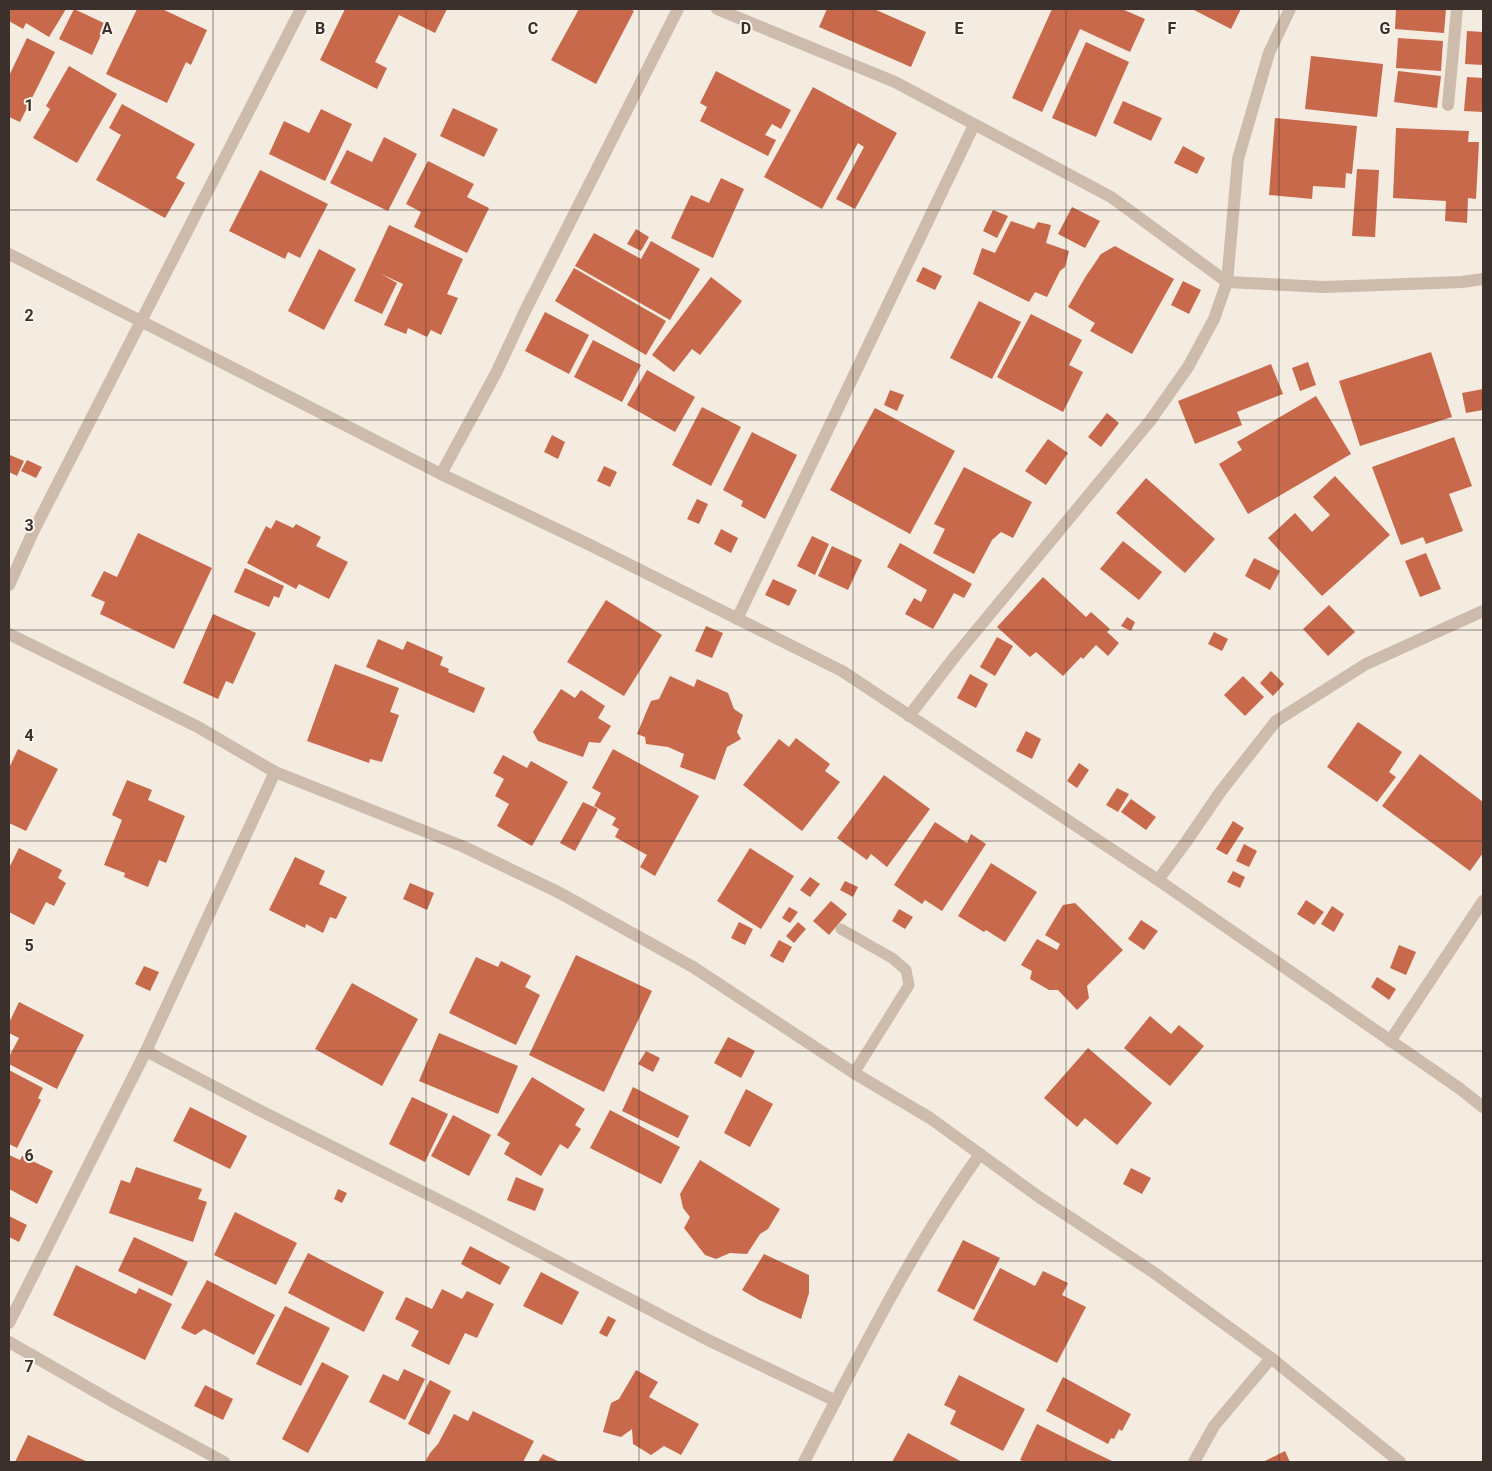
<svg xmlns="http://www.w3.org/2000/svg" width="1492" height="1471" viewBox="0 0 1492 1471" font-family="Roboto,sans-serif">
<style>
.building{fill:#c8694b}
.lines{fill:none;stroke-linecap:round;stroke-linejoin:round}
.service{stroke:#cdbbac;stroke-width:11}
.minor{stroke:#cdbbac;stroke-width:12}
.grid{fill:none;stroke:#3b302b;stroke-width:1;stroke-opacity:0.55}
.grid-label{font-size:16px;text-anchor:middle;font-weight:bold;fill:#3b302b;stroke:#fbf5ee;stroke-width:4;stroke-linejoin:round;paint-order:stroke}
</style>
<rect width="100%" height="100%" fill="#f4ebe1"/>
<!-- building -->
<g class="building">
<polygon points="9,9 66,9 49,37 26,23 23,29 9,21"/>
<polygon points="74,9 106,24 92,55 59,39"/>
<polygon points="137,9 162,9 207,30 191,65 186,62 167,103 106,74"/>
<polygon points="345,9 447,9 435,33 399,15 375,62 387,68 377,89 320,60"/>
<polygon points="579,9 629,9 634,11 596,84 551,60"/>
<polygon points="827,9 874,9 926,32 911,67 819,27"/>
<polygon points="1052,9 1122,9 1145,19 1130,52 1080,29 1042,112 1012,98"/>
<polygon points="1195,9 1241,9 1231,29 1194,10"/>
<polygon points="1396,9 1446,9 1444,33 1395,29"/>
<polygon points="1467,31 1483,32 1483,65 1465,64"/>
<polygon points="27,38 55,52 20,122 9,117 9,76"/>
<polygon points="1398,38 1443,41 1441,71 1396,68"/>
<polygon points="1086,42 1129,62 1096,137 1052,118"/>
<polygon points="1311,56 1383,64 1377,117 1305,109"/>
<polygon points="69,66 117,94 77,163 33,138 50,109 46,106"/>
<polygon points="716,71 791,110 781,129 772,124 765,135 776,140 768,156 700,121 707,107 700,103"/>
<polygon points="1398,71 1441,76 1437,108 1394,102"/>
<polygon points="1467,77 1483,78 1483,112 1464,111"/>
<polygon points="813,87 897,133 855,209 836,199 864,147 858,143 822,209 764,177"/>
<polygon points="1123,101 1162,118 1151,141 1113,123"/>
<polygon points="122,104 195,144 176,178 185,183 165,218 96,180 121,135 109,128"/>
<polygon points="453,108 498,129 484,157 440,136"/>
<polygon points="321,109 352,124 325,181 269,154 284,121 309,133"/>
<polygon points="1275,118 1357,126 1352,174 1346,173 1345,188 1313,186 1312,199 1269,195"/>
<polygon points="1396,128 1469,131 1468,142 1479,142 1476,199 1468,198 1467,223 1445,221 1446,201 1393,198"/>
<polygon points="384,137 417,154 388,211 330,183 347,150 372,162"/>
<polygon points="1183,146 1205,158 1197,174 1174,163"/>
<polygon points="428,161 474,184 467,197 489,208 467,253 414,227 421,212 406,204"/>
<polygon points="1357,169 1379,170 1375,237 1352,236"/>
<polygon points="260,170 328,204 300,258 288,252 285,259 229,231"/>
<polygon points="721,178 744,189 713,258 671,238 691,195 709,203"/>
<polygon points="1072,207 1100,221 1085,248 1058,234"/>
<polygon points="993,210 1008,216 997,238 983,231"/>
<polygon points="1011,221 1034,229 1038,222 1051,225 1046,243 1069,251 1065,267 1060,271 1047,297 1035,292 1029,302 973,274 982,248 995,253"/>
<polygon points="389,225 463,259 447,294 458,298 441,335 431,330 427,337 408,328 406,334 384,325 403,284 381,274 397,283 382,314 354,301"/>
<polygon points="636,229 649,237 641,251 627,244"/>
<polygon points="594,233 641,259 651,241 700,269 670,320 575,266"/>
<polygon points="1115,246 1174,279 1132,354 1090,331 1095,323 1068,307 1086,276 1101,254"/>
<polygon points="319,249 356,269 324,330 288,311"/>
<polygon points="923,267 942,276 935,290 916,281"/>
<polygon points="574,268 666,321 646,355 555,301"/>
<polygon points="711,277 742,301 700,355 692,349 674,372 652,355"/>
<polygon points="1183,281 1201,290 1189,314 1171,305"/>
<polygon points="979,301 1021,322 992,379 950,358"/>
<polygon points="545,312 589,335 569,374 525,351"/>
<polygon points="1031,314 1082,340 1069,365 1083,372 1063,412 997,377"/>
<polygon points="593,340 641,365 622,402 574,377"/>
<polygon points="1431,352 1452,417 1360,446 1339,381"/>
<polygon points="1308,362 1316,385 1300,391 1292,368"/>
<polygon points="1271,364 1283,394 1237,412 1242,425 1195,444 1178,401"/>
<polygon points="647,370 695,397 675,432 627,405"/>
<polygon points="1483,389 1483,410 1466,413 1462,393"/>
<polygon points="890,390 904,395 897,411 884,405"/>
<polygon points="1316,396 1351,454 1248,514 1219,464 1242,450 1237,442"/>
<polygon points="702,407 741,427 711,486 672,465"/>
<polygon points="875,408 955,451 910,534 830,490"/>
<polygon points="1107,413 1119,423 1101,447 1088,437"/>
<polygon points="752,432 797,455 765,519 741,506 743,501 723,490"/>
<polygon points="552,435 565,442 558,459 544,452"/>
<polygon points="1454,437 1472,486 1449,494 1463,531 1426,544 1423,537 1401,545 1372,467"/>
<polygon points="1048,439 1068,453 1046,485 1025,471"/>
<polygon points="10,455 24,461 17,476 9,472 9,459"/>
<polygon points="27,460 42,467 36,478 21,471"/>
<polygon points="604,466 617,472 610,487 597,481"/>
<polygon points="964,467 1032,502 1013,538 1001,532 992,540 974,574 933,553 945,529 934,524"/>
<polygon points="1335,476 1390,535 1322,596 1268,538 1295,513 1312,532 1330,515 1313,497"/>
<polygon points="1146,478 1215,539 1185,573 1116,513"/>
<polygon points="697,499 708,504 699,524 687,519"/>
<polygon points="276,520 293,528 296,524 321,537 316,546 348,562 329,599 299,584 296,589 247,563 266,526 271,529"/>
<polygon points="721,529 738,538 731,553 714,544"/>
<polygon points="138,533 212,568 174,649 100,614 105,602 91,596 104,571 117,577"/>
<polygon points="812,536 829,544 815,575 797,566"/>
<polygon points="1123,541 1162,572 1139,600 1100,569"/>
<polygon points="900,543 972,584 964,598 954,593 933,629 905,614 914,598 921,602 927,590 887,567"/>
<polygon points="832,546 862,560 848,590 818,576"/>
<polygon points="1426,553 1441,589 1420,597 1405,561"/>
<polygon points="1254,558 1280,571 1270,590 1245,576"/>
<polygon points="245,568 284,586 279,598 274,596 269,607 234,592"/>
<polygon points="1043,577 1086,617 1091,612 1110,629 1107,632 1119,643 1108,656 1096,645 1083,659 1081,657 1063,676 1036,652 1030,657 997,627"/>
<polygon points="773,579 797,590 789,606 765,595"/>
<polygon points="606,600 662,635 624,696 567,662"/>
<polygon points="1329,605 1355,632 1328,656 1303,629"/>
<polygon points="213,614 256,633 233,684 226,681 218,699 183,683"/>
<polygon points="1127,617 1135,622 1131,631 1121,626"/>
<polygon points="706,626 723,633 712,658 695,651"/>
<polygon points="1214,632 1228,639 1222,651 1208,644"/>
<polygon points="997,637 1013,646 995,676 980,667"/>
<polygon points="378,639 403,650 407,641 443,657 440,665 449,669 448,672 485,688 474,713 366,667"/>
<polygon points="335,664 399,688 390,712 399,715 382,762 370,759 369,763 307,741"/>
<polygon points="1271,671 1284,684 1273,696 1260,683"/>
<polygon points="970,674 988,684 976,708 957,698"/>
<polygon points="670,676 694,687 697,679 728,693 734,709 743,715 737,732 741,739 727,747 715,780 680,767 684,754 668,747 646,744 645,737 637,734 651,701 659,699"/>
<polygon points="1243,676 1264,697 1245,716 1224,695"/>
<polygon points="561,689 575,698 581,690 605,706 598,718 611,726 600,743 589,742 583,757 538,741 533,732"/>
<polygon points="1358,722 1402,752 1389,772 1396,777 1377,802 1327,767"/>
<polygon points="1026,731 1041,739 1032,759 1016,751"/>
<polygon points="796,738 830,764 825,771 840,782 802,831 743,785 779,739 789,747"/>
<polygon points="18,749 58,769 26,831 9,823 9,768"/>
<polygon points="613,749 699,796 655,876 640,867 647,855 615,837 619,829 612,825 616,818 594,806 601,793 592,788"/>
<polygon points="1420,754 1483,802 1483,853 1470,871 1382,806"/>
<polygon points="503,755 527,768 531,761 568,782 532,846 497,826 509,804 495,796 504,779 493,773"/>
<polygon points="1079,763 1089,770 1077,788 1067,781"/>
<polygon points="884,775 930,809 887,867 871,854 867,860 837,838"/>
<polygon points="127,780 152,790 148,800 185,816 166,863 159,860 148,887 124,877 125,873 104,865 122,820 112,815"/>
<polygon points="1117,788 1129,794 1118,812 1106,805"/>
<polygon points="1131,799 1156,817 1146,830 1121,812"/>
<polygon points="583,802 598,809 575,851 560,843"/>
<polygon points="1233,821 1244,828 1227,855 1216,849"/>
<polygon points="935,822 967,843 971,834 986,844 942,911 925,900 922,904 894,885"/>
<polygon points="1244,844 1257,851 1249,867 1236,861"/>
<polygon points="19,848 62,870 58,878 66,883 54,906 46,902 34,925 9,912 9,868"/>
<polygon points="750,848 794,876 761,929 717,901"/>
<polygon points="295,857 325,871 319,884 347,897 336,919 330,917 323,933 306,924 305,928 269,910"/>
<polygon points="991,863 1037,892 1005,942 986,930 984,932 958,916"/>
<polygon points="1233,871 1245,877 1240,888 1227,882"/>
<polygon points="810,877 820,884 810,897 800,890"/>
<polygon points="845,881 858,887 853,897 840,890"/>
<polygon points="410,883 434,893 427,910 403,899"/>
<polygon points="1306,900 1324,912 1314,925 1297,914"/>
<polygon points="831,901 847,914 829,935 813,921"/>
<polygon points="1075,903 1123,950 1087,986 1089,998 1077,1010 1058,990 1049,990 1030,979 1032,971 1021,965 1037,939 1057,950 1060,944 1045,935 1063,905"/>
<polygon points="1332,906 1344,914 1334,932 1321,924"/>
<polygon points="789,907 798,912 790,923 782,918"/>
<polygon points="899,909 913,917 905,929 892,921"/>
<polygon points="1141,920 1158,931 1144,950 1128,939"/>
<polygon points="739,922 753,929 745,945 731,938"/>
<polygon points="798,922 806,929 794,943 786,936"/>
<polygon points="779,940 792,947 783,963 770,956"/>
<polygon points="1399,945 1416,952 1406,975 1390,968"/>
<polygon points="576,955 652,991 604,1092 529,1055"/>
<polygon points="476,957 498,967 501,961 531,976 525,987 540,995 516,1045 449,1013"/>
<polygon points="144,966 159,972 150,991 135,984"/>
<polygon points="1377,977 1396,989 1389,1000 1371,987"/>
<polygon points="352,983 418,1019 382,1086 315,1049"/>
<polygon points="19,1002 84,1035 57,1089 9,1064 9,1057 19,1038 9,1033 9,1023"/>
<polygon points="1150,1016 1171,1034 1179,1025 1204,1046 1170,1086 1124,1048"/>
<polygon points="439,1033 518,1066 498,1114 419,1081"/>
<polygon points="728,1037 755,1051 741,1078 714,1063"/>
<polygon points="1088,1048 1152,1103 1117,1145 1085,1118 1077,1127 1044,1098"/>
<polygon points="646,1051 660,1058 653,1072 638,1064"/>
<polygon points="9,1070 43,1088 38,1098 41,1100 17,1148 9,1144"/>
<polygon points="532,1077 585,1109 575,1125 581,1129 568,1149 560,1144 541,1176 504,1154 510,1143 497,1135"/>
<polygon points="633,1087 689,1116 678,1138 622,1111"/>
<polygon points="746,1089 773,1104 750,1147 724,1133"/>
<polygon points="412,1097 448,1114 425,1162 389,1144"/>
<polygon points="190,1107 247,1136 230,1169 173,1141"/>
<polygon points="610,1110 680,1147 661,1184 590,1148"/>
<polygon points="453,1115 491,1135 469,1176 431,1156"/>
<polygon points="9,1155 20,1160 22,1156 53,1171 37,1204 9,1189"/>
<polygon points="700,1160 780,1209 768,1229 760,1234 747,1254 730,1253 716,1259 705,1255 684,1228 690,1217 683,1208 680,1194"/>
<polygon points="136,1167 202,1189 198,1199 207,1202 193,1242 109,1213 121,1180 130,1183"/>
<polygon points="1131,1168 1151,1178 1142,1194 1123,1184"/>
<polygon points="516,1177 544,1189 535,1211 507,1200"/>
<polygon points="338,1189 347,1193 342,1203 334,1199"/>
<polygon points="235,1212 297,1243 276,1285 214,1255"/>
<polygon points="9,1216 27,1225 19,1242 9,1237"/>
<polygon points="134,1237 188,1262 172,1296 118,1271"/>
<polygon points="963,1240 1000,1258 974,1310 937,1291"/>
<polygon points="470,1246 510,1267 500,1285 461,1264"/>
<polygon points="308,1253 384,1292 364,1332 288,1293"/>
<polygon points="764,1254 809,1275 809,1293 801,1319 759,1300 742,1290"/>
<polygon points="76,1265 136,1294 139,1288 172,1304 145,1360 53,1315"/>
<polygon points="1000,1268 1035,1286 1043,1271 1068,1283 1062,1295 1086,1307 1057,1363 973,1320"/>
<polygon points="541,1272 579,1292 562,1325 523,1306"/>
<polygon points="207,1280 275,1315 254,1355 204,1329 195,1335 181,1328"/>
<polygon points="442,1289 462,1299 467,1291 494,1304 477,1338 465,1333 449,1365 411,1346 419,1331 395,1319 406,1297 432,1309"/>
<polygon points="285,1306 330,1328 301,1386 256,1364"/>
<polygon points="608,1316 616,1320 607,1337 599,1333"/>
<polygon points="322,1362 349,1376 308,1453 282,1439"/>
<polygon points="404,1369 425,1379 405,1420 369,1402 383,1374 398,1381"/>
<polygon points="636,1370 658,1382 649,1397 699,1424 681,1455 664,1446 651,1455 633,1444 632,1429 621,1437 603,1432 611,1403 619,1399"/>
<polygon points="959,1375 1025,1409 1003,1451 950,1424 956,1411 944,1405"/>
<polygon points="1063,1377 1131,1414 1122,1431 1119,1429 1114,1439 1111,1438 1108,1444 1046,1411"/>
<polygon points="430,1380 451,1391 429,1435 408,1424"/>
<polygon points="205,1385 233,1399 223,1420 194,1406"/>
<polygon points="473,1411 534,1441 523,1462 425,1462 430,1453 438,1444 454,1414 468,1421"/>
<polygon points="1037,1424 1087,1449 1114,1462 1025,1462 1020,1460"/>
<polygon points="908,1433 962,1462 892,1462"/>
<polygon points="28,1435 88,1462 15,1462"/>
<polygon points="1285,1451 1290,1462 1263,1462"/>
<polygon points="543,1454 560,1462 538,1462"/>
</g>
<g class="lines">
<!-- service -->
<polyline class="service" points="841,929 892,958 906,970 909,985 854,1073"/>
<!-- minor -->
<g class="minor">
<polyline points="717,9 895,82 1111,197 1227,282 1324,287 1462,282 1483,279"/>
<polyline points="1448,105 1457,9"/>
<polyline points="9,254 441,474 590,545 842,671 1158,880 1459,1088 1483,1107"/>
<polyline points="441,474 496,373 525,311 678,9"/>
<polyline points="9,585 33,532 301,9"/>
<polyline points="737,619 974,125"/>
<polyline points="9,634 198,727 275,772 462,846 558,892 693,967 854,1073 930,1118 1039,1197 1153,1272 1271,1358 1400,1462"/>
<polyline points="909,716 956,655 1150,421 1188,367 1214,319 1227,282 1238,159 1269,53 1290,9"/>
<polyline points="1158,880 1186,842 1221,791 1276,721 1366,664 1483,611"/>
<polyline points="1390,1041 1483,901"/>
<polyline points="146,1051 255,1108 467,1214 708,1340 836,1401"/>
<polyline points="9,1323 146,1051 275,772"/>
<polyline points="9,1342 117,1404 224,1462"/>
<path d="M804 1462C858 1358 911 1250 980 1154"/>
<polyline points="1194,1462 1214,1426 1271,1358"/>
</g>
</g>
<!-- grid -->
<path class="grid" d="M213 9V1462M426 9V1462M639 9V1462M853 9V1462M1066 9V1462M1279 9V1462M9 210H1483M9 420H1483M9 630H1483M9 841H1483M9 1051H1483M9 1261H1483"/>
<g class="grid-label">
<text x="107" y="34">A</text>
<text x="320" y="34">B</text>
<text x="533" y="34">C</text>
<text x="746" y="34">D</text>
<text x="959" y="34">E</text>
<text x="1172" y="34">F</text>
<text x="1385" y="34">G</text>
<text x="29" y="111">1</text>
<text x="29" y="321">2</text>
<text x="29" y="531">3</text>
<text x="29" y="741">4</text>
<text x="29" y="951">5</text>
<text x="29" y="1161">6</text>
<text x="29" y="1372">7</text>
</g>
<!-- border -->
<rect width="1492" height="1471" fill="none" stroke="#3b302b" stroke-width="20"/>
</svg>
